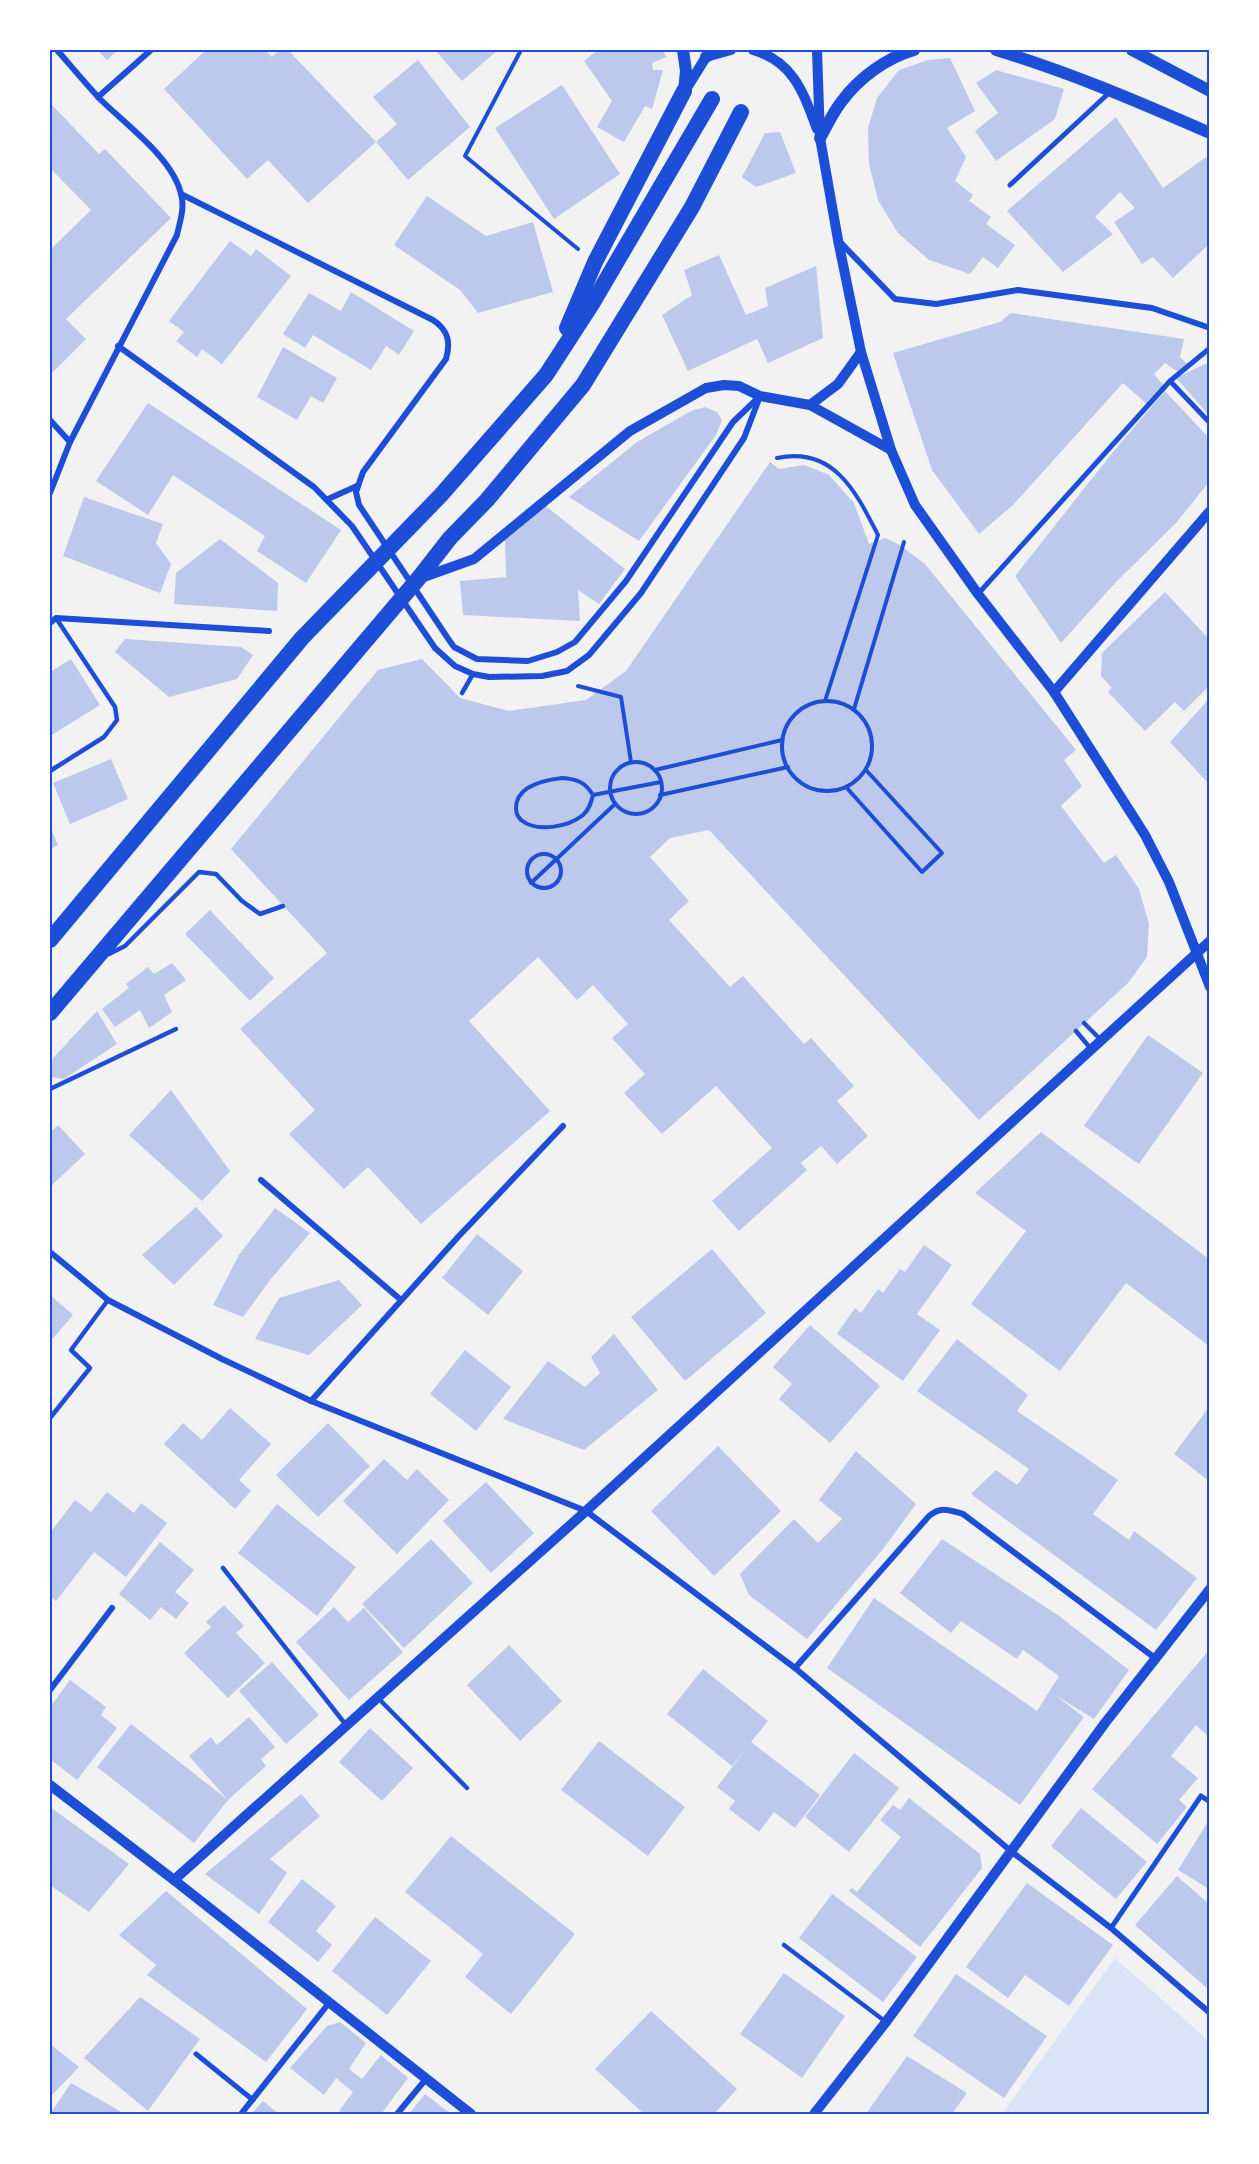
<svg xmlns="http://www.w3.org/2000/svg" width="1259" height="2164" viewBox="0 0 1259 2164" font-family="Commissioner,sans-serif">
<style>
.green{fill:#dbe4f7}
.building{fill:#bdc9ec}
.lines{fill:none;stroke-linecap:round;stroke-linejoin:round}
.path{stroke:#1d4ed8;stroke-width:4}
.service{stroke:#1d4ed8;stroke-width:4.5}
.pedestrian{stroke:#1d4ed8;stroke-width:5}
.minor{stroke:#1d4ed8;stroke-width:6}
.tertiary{stroke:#1d4ed8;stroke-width:10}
.secondary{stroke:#1d4ed8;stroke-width:12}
.trunk{stroke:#1d4ed8;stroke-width:16}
.neatline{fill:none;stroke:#1d4ed8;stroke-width:2}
</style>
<rect width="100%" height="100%" fill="#f2f2f2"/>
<!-- green -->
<polygon class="green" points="1115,1958 1209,2041 1209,2114 1002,2114"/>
<!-- building -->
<g class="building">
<polygon points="97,50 118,50 107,60"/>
<polygon points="206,50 265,50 272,57 280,50 288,50 376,142 308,203 268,160 247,179 164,89"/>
<polygon points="435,50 498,50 462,81"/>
<polygon points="598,50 663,50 666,57 652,63 653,70 663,70 652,109 645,106 624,142 597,127 612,101 584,61"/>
<polygon points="950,58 975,111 947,128 966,157 955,181 973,195 969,201 991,217 986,224 1015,245 998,268 983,257 970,274 929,260 898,233 878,200 869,164 868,128 877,98 899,70 928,60"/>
<polygon points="418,60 470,127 408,180 376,142 397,124 373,97"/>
<polygon points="996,70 1064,89 1055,119 996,161 975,131 998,113 976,83"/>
<polygon points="562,85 620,174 554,219 495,128"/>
<polygon points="50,103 99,154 105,149 171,218 66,319 86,339 50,375 50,250 91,210 50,168"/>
<polygon points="1116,117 1163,188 1209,155 1209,244 1173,278 1153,257 1142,264 1114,222 1135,208 1120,192 1095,217 1113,234 1063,272 1007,211"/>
<polygon points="780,132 796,173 756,187 742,177 765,133"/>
<polygon points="427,196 486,236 533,222 553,292 478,313 460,290 394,245"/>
<polygon points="230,241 251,256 256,249 291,276 222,364 202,349 197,357 176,341 184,332 169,321"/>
<polygon points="719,255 746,315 768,306 765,288 816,266 823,338 768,363 757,339 688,371 662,315 692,295 684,270"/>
<polygon points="351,292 414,331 399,355 386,346 371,370 313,335 305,348 283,334 309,293 341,311"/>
<polygon points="1011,313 1184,339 1180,357 1188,365 1178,372 1165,363 1154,374 1164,386 1148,405 1123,383 1013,505 979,534 932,470 893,353 1000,322"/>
<polygon points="283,347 337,378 323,403 311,396 297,420 257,397"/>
<polygon points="1209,362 1209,415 1176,378"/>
<polygon points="1165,391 1209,438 1209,482 1176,523 1116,582 1061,643 1015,576 1113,452"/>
<polygon points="148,403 341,530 306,583 257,551 265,536 173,475 148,515 96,481"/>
<polygon points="705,407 717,412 722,420 716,435 639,541 569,497 637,442 691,411"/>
<polygon points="770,462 779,469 804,465 829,475 854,503 869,544 885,538 900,545 925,564 1076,750 1064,760 1082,786 1061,806 1104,863 1116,855 1139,889 1149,924 1147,957 1128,983 979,1120 709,830 670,838 650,857 689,901 669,920 730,987 743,976 804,1044 811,1038 854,1086 837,1101 868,1136 837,1164 821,1146 801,1163 807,1170 739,1231 712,1201 772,1148 716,1086 662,1134 624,1093 645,1074 612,1038 628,1024 593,985 577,1000 538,957 469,1021 550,1111 421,1224 368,1167 344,1189 289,1134 315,1110 240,1029 327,953 231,849 378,670 422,659 460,698 509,711 586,700 626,671"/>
<polygon points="84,497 163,524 156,543 171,564 160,593 63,556"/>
<polygon points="542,503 625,569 599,604 578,590 580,621 463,615 460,581 506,577 505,536"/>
<polygon points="220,539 278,583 277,611 174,604 176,573"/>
<polygon points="1165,592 1209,639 1209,686 1184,711 1175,702 1145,731 1108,692 1112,688 1101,676 1102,653"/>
<polygon points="125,639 241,647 253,655 237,679 169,697 115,652"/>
<polygon points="71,659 100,705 50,736 50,672"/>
<polygon points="1209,699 1209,784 1170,742"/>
<polygon points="111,759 128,799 70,824 53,783"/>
<polygon points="50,826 58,845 50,849"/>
<polygon points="210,910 274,978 250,1001 185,934"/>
<polygon points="172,963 186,980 164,995 172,1012 149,1028 140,1010 115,1027 102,1009 129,988 126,984 148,967 154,974"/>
<polygon points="97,1011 117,1044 64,1079 50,1077 53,1058"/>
<polygon points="1148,1035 1203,1073 1139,1164 1084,1126"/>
<polygon points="171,1090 230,1171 202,1201 129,1135"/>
<polygon points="58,1125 85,1154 50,1187 50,1133"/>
<polygon points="1041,1132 1209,1259 1209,1346 1126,1283 1060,1371 971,1304 1026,1231 975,1193"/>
<polygon points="196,1207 223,1236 174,1285 142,1255"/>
<polygon points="275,1208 310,1233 270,1280 243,1317 213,1305 239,1255"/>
<polygon points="477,1234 523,1271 488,1315 442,1278"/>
<polygon points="924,1245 952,1265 917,1314 940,1330 903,1381 837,1334 855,1308 861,1313 878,1289 883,1293 900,1269 905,1272"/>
<polygon points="712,1249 766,1313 685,1381 631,1317"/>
<polygon points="339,1280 362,1305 309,1355 255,1339 279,1298"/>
<polygon points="50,1295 73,1315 50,1342"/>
<polygon points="810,1325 880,1386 830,1443 779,1399 792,1384 773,1367"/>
<polygon points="614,1334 658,1390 584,1450 503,1419 548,1361 585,1387 600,1373 591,1357"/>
<polygon points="957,1339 1028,1395 1017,1411 1118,1480 1093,1514 1129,1540 1134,1531 1197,1578 1156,1630 971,1494 996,1470 1017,1485 1029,1469 917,1391"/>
<polygon points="465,1350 511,1387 476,1431 430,1394"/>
<polygon points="1209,1407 1209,1481 1174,1454"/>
<polygon points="230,1408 271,1444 239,1480 251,1491 235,1509 164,1444 183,1423 202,1440"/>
<polygon points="328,1423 370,1466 318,1517 276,1475"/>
<polygon points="718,1446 781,1511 714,1576 651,1511"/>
<polygon points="856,1451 916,1504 883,1549 807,1639 749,1595 740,1574 794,1519 818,1543 842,1519 819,1500"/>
<polygon points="384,1459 407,1480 417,1469 449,1500 397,1554 343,1501"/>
<polygon points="486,1482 534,1533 491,1573 443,1521"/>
<polygon points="107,1492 134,1513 141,1503 167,1523 126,1577 94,1552 56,1601 50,1596 50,1533 75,1500 91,1512"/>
<polygon points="277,1504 356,1567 317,1616 238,1553"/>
<polygon points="431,1539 473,1583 404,1648 362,1604"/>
<polygon points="942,1539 1059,1616 1129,1670 1094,1719 1055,1695 1084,1717 1020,1805 827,1668 874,1598 1037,1711 1059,1676 1023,1650 1017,1659 961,1621 951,1633 900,1593"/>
<polygon points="160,1542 194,1570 175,1592 189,1603 176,1619 161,1607 150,1620 119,1594"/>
<polygon points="224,1605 244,1626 236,1633 265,1663 228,1698 184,1653 211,1627 206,1622"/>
<polygon points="334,1607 348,1622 364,1608 403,1652 349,1700 296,1642"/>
<polygon points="509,1645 562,1701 520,1741 467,1685"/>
<polygon points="1209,1650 1209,1737 1196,1725 1171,1756 1198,1778 1179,1800 1187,1807 1157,1844 1092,1789"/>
<polygon points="272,1662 319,1715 286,1744 239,1691"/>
<polygon points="703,1669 768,1721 751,1742 820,1795 795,1828 774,1812 759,1832 729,1809 735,1801 717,1787 746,1749 732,1766 667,1714"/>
<polygon points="70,1680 106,1707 101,1715 117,1728 77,1780 50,1759 50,1707"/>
<polygon points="249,1717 275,1747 261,1759 266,1766 228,1800 194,1843 97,1767 131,1724 228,1800 189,1756 211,1737 217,1745"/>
<polygon points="370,1728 413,1768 382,1801 339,1762"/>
<polygon points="599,1741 685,1807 648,1856 561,1790"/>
<polygon points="854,1753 899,1788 849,1852 805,1817"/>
<polygon points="301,1794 320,1816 270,1859 287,1873 259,1914 205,1874"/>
<polygon points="909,1798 980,1854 982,1868 920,1947 849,1891 852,1888 857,1892 901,1837 880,1820 893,1805 900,1810"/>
<polygon points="50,1807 129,1864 89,1912 50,1885"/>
<polygon points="1081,1808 1147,1862 1116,1899 1051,1846"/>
<polygon points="1209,1820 1209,1889 1178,1870"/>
<polygon points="451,1836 575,1934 511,2014 465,1977 483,1954 405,1892"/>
<polygon points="1177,1876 1209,1904 1209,1990 1135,1925"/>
<polygon points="302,1879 336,1906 316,1931 332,1945 318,1962 268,1922"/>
<polygon points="1027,1883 1113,1945 1069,2006 1025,1975 1008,1998 966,1967"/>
<polygon points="166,1891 307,2009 266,2062 147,1975 156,1965 119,1935"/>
<polygon points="832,1894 917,1957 883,2002 799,1938"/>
<polygon points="375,1917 431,1961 387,2015 332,1971"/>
<polygon points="784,1973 845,2016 802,2078 740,2034"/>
<polygon points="956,1974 1047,2036 1004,2098 913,2036"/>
<polygon points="140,1997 200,2039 148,2111 84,2058"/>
<polygon points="651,2011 737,2089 714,2114 644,2114 595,2069"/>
<polygon points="340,2022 366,2043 349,2069 362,2079 381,2055 408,2078 381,2114 344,2114 339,2111 353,2092 336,2078 324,2095 290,2068 327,2026"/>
<polygon points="50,2044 79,2067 50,2097"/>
<polygon points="907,2056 967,2093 952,2114 866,2114"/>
<polygon points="71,2083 125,2114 50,2114"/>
<polygon points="425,2094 451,2114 409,2114"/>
<polygon points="263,2101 279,2114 251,2114"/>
</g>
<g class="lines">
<!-- path -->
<g class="path">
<polyline points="521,50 465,156 578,249"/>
<path d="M777 458C834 446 856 492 878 535L825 701"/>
<polyline points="578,686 621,697 631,762"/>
<circle cx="827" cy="746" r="45"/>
<polyline points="854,709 904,542"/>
<circle cx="636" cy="788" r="26"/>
<polyline points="655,770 782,740"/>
<path d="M562 778C577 779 585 782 593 795 591 803 589 810 583 815 568 827 537 833 521 820 518 817 516 813 516 808 516 786 545 780 562 778Z"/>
<polyline points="846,787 922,872 942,853 866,770"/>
<polyline points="593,795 661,782"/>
<polyline points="660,795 788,767"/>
<circle cx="544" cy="871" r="17"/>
<polyline points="531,883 615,804"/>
</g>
<!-- service -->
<g class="service">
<polyline points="462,693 473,674"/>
<polyline points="50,771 104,737 117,720 115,707 56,618"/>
<polyline points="109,954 125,946 199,872 216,874 242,901 260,914 283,906"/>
<polyline points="1084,1023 1101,1040"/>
<polyline points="1076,1031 1091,1049"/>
<polyline points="50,1089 176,1029"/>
<polyline points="50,1418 90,1368 71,1350 108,1300"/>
<polyline points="223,1568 346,1725"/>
<polyline points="377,1697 467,1788"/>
<polyline points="784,1945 886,2022"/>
</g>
<!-- pedestrian -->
<g class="pedestrian">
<polyline points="1010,185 1110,92"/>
<polyline points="1170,381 1210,423"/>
<polyline points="978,594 1170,381 1210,348"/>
<polyline points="1111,1928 1201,1796 1210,1802"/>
<polyline points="196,2054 253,2100"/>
</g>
<!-- minor -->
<g class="minor">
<polyline points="98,97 151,50"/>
<path d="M181 194 433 320C448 330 451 342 446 359L363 472 356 492 359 505 447 637 454 647 477 659 528 661 557 652 575 642 626 581 733 422 760 396"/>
<polyline points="841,243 895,299 936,304 1018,290 1152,308 1210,328"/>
<polyline points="118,346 314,487 352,526 435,648 455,666 473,674 489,677 542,676 567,671 589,655 641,593 744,438 759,399"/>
<polyline points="50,420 70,442"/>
<path d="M50 493 70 442 177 235C180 221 185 208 181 194 173 158 125 124 100 99 85 83 71 66 57 50"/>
<polyline points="328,499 357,486"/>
<polyline points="50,623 56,618 269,631"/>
<polyline points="261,1180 401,1300"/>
<polyline points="50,1252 108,1300 222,1359 311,1401 586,1511 795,1668 1012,1852 1111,1928 1210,2013"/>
<polyline points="311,1401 458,1237 563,1126"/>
<path d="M795 1668 929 1516C941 1506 949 1510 963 1514L1155 1658"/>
<polyline points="50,1690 112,1608"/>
<polyline points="241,2114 329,2003"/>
<polyline points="397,2114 426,2079"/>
</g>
<!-- tertiary -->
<g class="tertiary">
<path d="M753 50C794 62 803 92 817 129"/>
<polyline points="817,50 820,138 838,240 861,352 891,450 915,505 978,594 1054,692 1145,835 1169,882 1210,987"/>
<polyline points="685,91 706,57 731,50"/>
<polyline points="810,405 838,384 861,352"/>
<polyline points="421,578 474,559 630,431 706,388 724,385 739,386 760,396 810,405 891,450"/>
<polyline points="1054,692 1210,511"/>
<polyline points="50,1785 174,1880 471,2114"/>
<polyline points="174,1880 586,1511 1210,941"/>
<polyline points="814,2114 886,2022 1105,1723 1210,1589"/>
</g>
<!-- secondary -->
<g class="secondary">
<polyline points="683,50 686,71 684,91"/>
<path d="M996 50C1069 72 1139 102 1210 133"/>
<polyline points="1132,50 1210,91"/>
<polyline points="706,57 714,50"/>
<path d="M820 138C827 126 833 112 842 101 859 78 886 58 914 50"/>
</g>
<!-- trunk -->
<g class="trunk">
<polyline points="567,328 595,262 684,91"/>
<polyline points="50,940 302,638 441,495 546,375 592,304 712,99"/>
<polyline points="50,1013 418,579 450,538 487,500 583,385 692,207 741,112"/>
</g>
</g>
<!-- border -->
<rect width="1259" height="2164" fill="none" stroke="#ffffff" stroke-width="102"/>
<rect x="51" y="51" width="1157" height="2062" class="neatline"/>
</svg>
